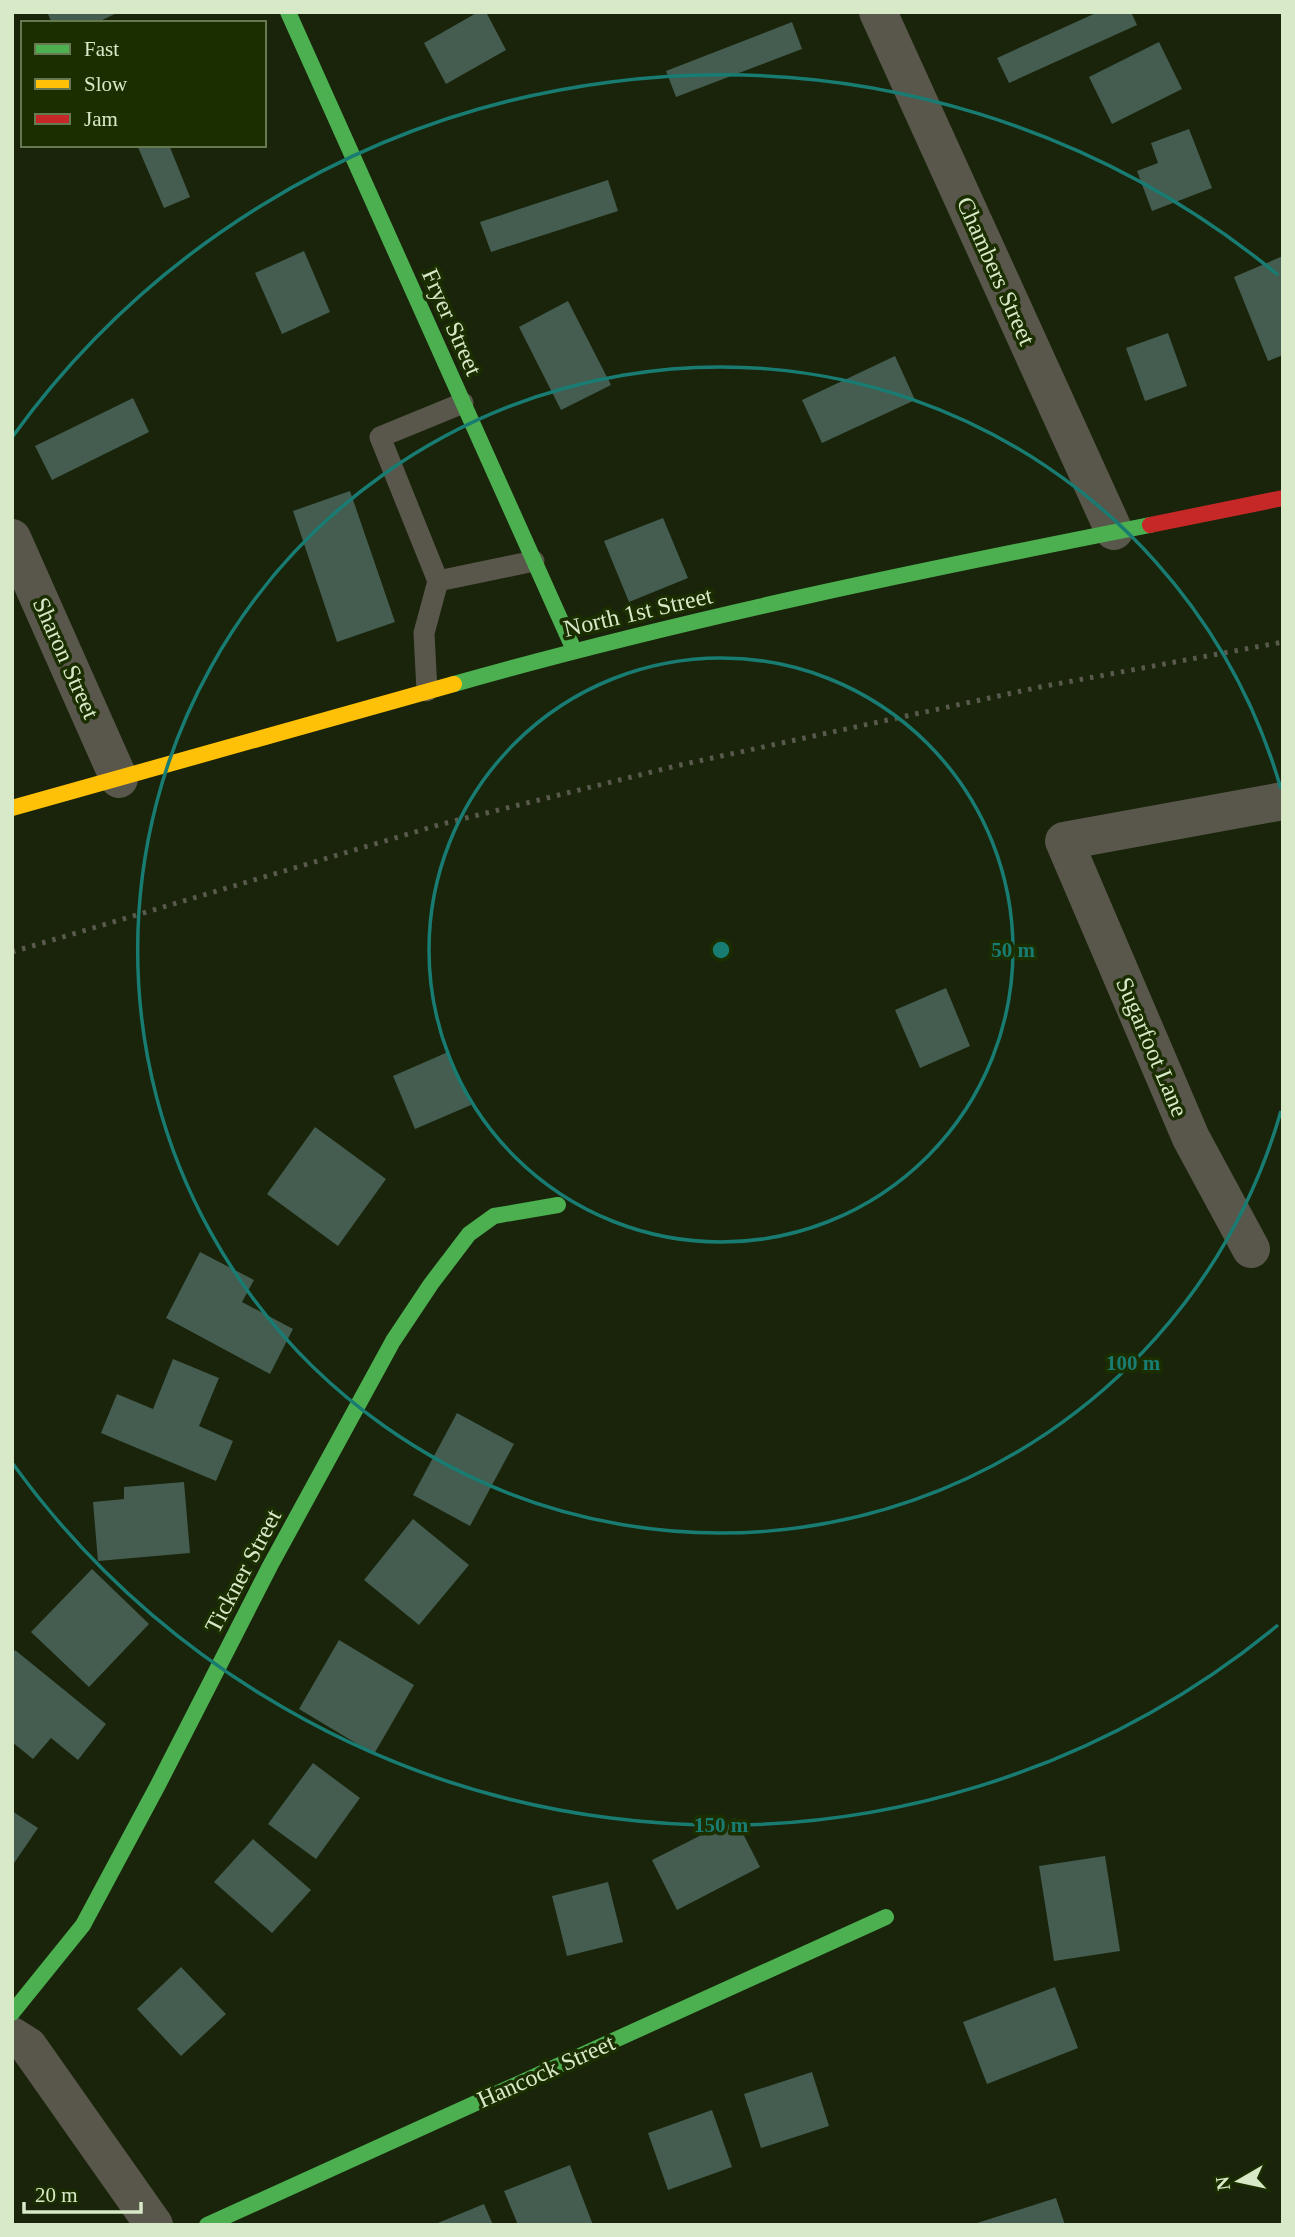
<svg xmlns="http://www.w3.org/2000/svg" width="1295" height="2237" viewBox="0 0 1295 2237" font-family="'Times New Roman',serif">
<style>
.building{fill:#445d50}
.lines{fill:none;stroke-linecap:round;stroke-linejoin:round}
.lane{stroke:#59564b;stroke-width:21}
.street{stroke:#59564b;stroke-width:38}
.fast{stroke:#4caf50;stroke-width:16}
.slow{stroke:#ffc107;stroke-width:16}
.jam{stroke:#c62828;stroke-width:16}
.rail{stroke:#595a4d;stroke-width:5;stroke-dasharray:3.5 7;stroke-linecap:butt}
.ring{fill:none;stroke:#197c72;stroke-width:3.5}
.labels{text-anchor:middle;stroke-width:7;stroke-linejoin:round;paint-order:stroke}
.street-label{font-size:24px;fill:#d8e9c8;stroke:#1a2e00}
.centre{fill:#197c72;stroke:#1a2e00;stroke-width:3.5}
.ring-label{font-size:21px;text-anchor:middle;font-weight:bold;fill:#197c72;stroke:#1a2e00;stroke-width:7;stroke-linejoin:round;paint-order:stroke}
</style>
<rect width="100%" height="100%" fill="#19240a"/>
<!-- building -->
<g class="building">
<polygon points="47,12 119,12 96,23 52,23"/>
<polygon points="478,12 486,12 506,50 446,84 424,43"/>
<polygon points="1098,12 1131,12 1137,25 1009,83 997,58"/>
<polygon points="792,22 802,49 676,97 666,71"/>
<polygon points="1159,42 1182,89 1112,124 1089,77"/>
<polygon points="1189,129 1212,188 1152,211 1137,171 1158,163 1151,143"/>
<polygon points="137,145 169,145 190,197 164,208"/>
<polygon points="608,180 618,211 491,252 480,222"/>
<polygon points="304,251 330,312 282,334 255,273"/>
<polygon points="1283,256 1283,355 1268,361 1234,277"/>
<polygon points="568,301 611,385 561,410 519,327"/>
<polygon points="1168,333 1187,386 1145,401 1126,348"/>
<polygon points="895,356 915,400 822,443 802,400"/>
<polygon points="133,398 149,432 52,480 35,446"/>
<polygon points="350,491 395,622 337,642 293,511"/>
<polygon points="663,518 688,578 629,602 604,541"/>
<polygon points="946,988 970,1046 920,1068 895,1010"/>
<polygon points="448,1052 471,1105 415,1129 393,1076"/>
<polygon points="315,1127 386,1179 338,1246 267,1194"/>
<polygon points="200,1252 254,1280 242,1302 293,1329 270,1374 166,1318"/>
<polygon points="173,1359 219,1378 199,1426 233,1441 216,1481 101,1433 117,1394 153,1409"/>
<polygon points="457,1413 514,1444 470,1526 413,1495"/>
<polygon points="184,1482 190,1553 98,1561 93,1502 124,1499 124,1487"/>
<polygon points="413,1519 469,1565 419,1625 364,1580"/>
<polygon points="92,1569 149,1624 89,1687 31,1632"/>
<polygon points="339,1640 414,1685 374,1754 299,1709"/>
<polygon points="15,1650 106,1724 78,1760 51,1738 33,1759 12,1742 12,1654"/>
<polygon points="313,1763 360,1798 316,1859 268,1824"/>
<polygon points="12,1811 38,1828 12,1866"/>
<polygon points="735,1818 760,1867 677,1910 652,1860"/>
<polygon points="253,1839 311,1890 272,1933 214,1882"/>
<polygon points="1105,1856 1120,1951 1054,1961 1039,1866"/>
<polygon points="608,1882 623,1942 567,1956 552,1896"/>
<polygon points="181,1967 226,2014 181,2056 137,2009"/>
<polygon points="1055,1987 1078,2048 987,2084 963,2022"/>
<polygon points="812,2072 829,2126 761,2148 744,2094"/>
<polygon points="712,2110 732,2167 668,2190 648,2133"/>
<polygon points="570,2165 593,2225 518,2225 504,2191"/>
<polygon points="1056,2198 1065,2225 974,2225 974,2224"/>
<polygon points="484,2204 493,2225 433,2225"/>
</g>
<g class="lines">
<!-- lane -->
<g class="lane">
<polyline points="438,581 534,561"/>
<polyline points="427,691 424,633 438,581 380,437 463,403"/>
</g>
<!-- street -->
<g class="street">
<polyline points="878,12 1114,531"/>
<polyline points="12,538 119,779"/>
<polyline points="1251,1249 1191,1138 1064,841 1283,801"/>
<polyline points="12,2036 28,2046 154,2225"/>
</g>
<!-- fast -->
<g class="fast">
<polyline points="288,12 574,650"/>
<path d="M454 684C683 619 917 571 1150 525"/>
<polyline points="12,2013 83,1925 158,1785 270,1566 393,1341 431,1284 469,1234 494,1216 558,1205"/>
<polyline points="207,2225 886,1917"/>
</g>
<!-- slow -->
<polyline class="slow" points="12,808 454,684"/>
<!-- jam -->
<polyline class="jam" points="1150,525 1283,498"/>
<!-- rail -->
<polyline class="rail" points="12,952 442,824 680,765 1040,687 1283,642"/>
</g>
<!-- distance rings -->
<g class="ring">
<circle cx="721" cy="950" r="292"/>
<path d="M1281 1111A583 583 0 1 1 1281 789"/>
<path d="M1278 1625A875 875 0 0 1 13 1464M13 436A875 875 0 0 1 1278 275"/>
</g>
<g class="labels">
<!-- street labels -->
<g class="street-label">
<text transform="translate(996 271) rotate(66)" y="8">Chambers Street</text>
<text transform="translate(452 322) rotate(66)" y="8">Fryer Street</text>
<text transform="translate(638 612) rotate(-13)" y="8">North 1st Street</text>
<text transform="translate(66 658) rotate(66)" y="8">Sharon Street</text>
<text transform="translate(1152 1047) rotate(67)" y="8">Sugarfoot Lane</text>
<text transform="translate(243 1571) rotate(-62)" y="8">Tickner Street</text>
<text transform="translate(546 2071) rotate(-24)" y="8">Hancock Street</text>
</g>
</g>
<circle cx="721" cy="950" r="10" class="centre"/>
<g class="ring-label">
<text x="1013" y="957">50 m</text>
<text x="1133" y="1370">100 m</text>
<text x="721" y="1832">150 m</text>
</g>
<!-- border -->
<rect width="1295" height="2237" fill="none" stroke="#d8e9c8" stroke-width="28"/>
<!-- legend -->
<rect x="21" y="21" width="245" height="126" fill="#1a2e00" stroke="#667950" stroke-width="2"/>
<rect x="35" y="44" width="35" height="10" fill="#4caf50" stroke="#667950" stroke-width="2"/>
<text x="84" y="56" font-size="21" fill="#d8e9c8">Fast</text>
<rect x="35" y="79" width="35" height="10" fill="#ffc107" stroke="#667950" stroke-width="2"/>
<text x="84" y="91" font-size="21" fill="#d8e9c8">Slow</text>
<rect x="35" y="114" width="35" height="10" fill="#c62828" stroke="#667950" stroke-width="2"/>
<text x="84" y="126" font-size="21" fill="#d8e9c8">Jam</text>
<!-- north arrow -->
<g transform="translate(1239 2181) rotate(261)" stroke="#1a2e00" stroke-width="5" paint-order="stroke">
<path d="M0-5L12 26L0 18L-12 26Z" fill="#d8e9c8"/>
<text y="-10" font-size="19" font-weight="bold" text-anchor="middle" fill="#d8e9c8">N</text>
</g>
<!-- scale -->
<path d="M24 2202v10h117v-10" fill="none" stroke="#d8e9c8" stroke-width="3.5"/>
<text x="35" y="2202" font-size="21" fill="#d8e9c8" stroke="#1a2e00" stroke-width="5" paint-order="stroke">20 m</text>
</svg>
